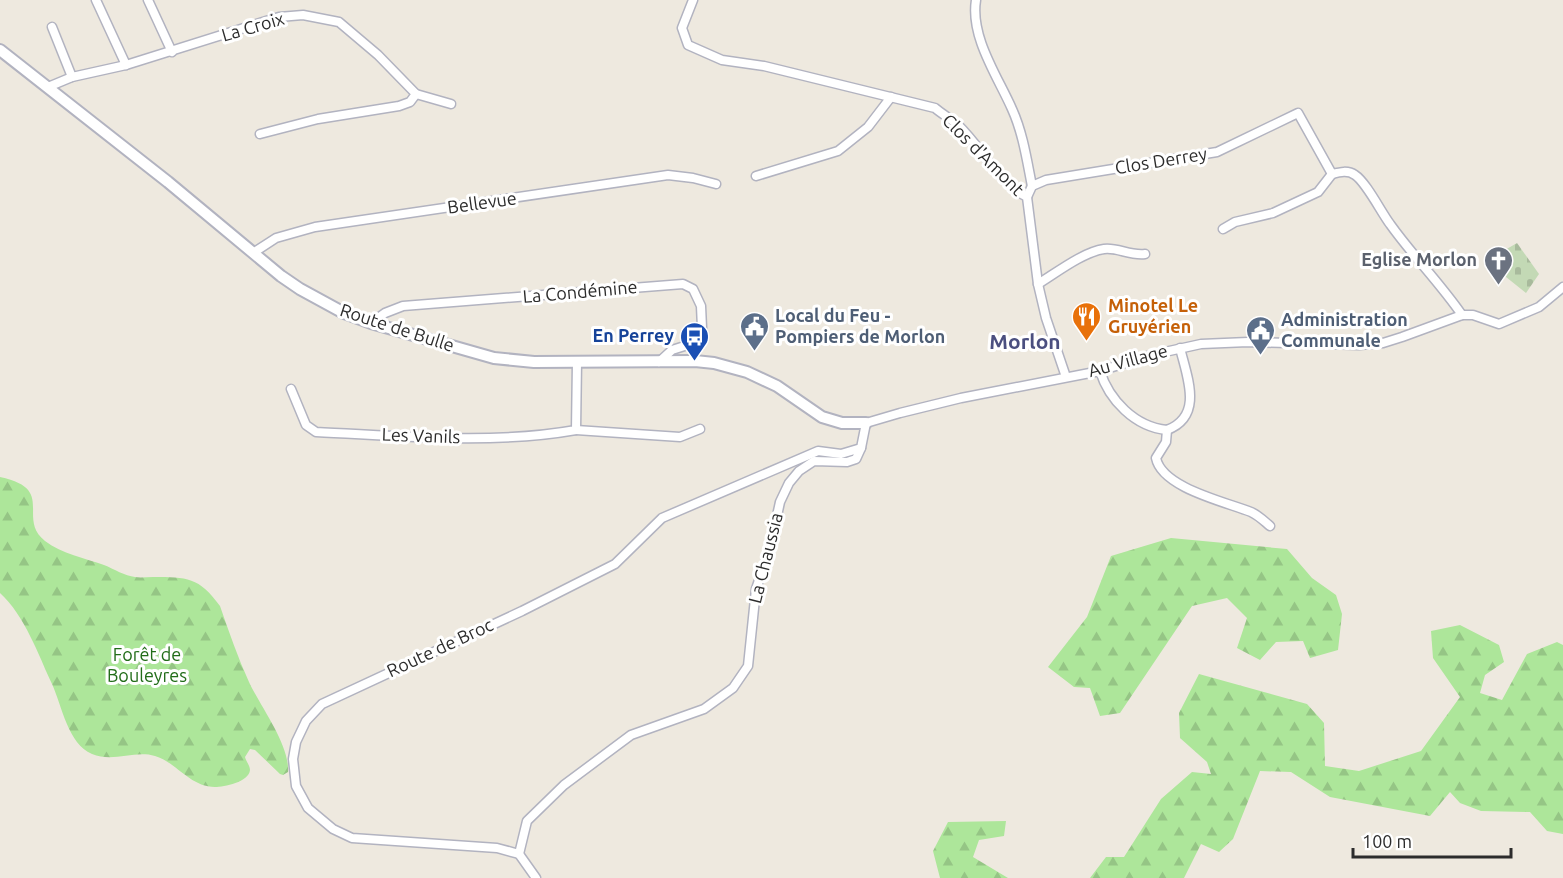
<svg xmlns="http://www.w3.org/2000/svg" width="1563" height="878" viewBox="0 0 1563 878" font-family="Ubuntu,sans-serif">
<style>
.forest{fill:url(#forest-firs)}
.cemetery{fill:url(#cemetery-stones)}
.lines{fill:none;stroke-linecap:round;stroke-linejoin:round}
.minor-casing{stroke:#b2b3c0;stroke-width:11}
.tertiary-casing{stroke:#b2b3c0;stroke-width:14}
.minor{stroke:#fff;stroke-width:8}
.tertiary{stroke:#fff;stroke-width:10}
.labels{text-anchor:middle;stroke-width:6;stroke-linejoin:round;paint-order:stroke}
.street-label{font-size:18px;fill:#2c2c2c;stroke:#fff}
.worship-label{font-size:18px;font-weight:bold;fill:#5b616d;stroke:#fff;text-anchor:end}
.food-label{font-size:18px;font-weight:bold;fill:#c56008;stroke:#fff;text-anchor:start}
.service-label{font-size:18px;font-weight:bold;fill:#4e5e75;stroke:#fff;text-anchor:start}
.transit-label{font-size:18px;font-weight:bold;fill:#164399;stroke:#fff;text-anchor:end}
.park-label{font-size:18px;fill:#226d19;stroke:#fff}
.quarter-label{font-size:21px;font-weight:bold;fill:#4b4f7f;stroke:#fff}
</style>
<defs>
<pattern id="forest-firs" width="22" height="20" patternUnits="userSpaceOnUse" patternTransform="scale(1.5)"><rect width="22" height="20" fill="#ade69a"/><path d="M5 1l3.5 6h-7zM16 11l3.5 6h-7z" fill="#95c585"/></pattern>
<pattern id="cemetery-stones" width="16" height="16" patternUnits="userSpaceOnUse" patternTransform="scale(1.5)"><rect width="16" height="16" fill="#c3d9b5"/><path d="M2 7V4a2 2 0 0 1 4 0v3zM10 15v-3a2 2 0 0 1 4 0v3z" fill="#a8ba9c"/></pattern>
</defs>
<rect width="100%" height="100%" fill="#eee9df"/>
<!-- forest -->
<g class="forest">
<path d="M0 477C57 489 16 518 45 541 62 554 85 558 104 565 114 569 125 576 135 577 140 578 147 577 153 577 187 577 199 577 220 606 229 632 238 658 249 682 260 706 290 745 288 772L283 775 280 774 255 750 250 749 245 757C246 761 250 766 250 770 249 782 224 787 215 787 190 787 176 762 155 756 134 750 113 763 92 754 68 744 62 706 52 684 38 654 25 616 0 593Z"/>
<polygon points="1171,538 1287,549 1312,578 1336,595 1342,614 1338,650 1310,658 1303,641 1276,642 1260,660 1237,648 1247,618 1227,598 1192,606 1120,713 1100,716 1090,688 1074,687 1048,667 1087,617 1111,556"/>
<polygon points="1460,625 1499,645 1504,662 1485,675 1480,693 1502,700 1527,654 1557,642 1563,645 1563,834 1547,831 1530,812 1481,811 1460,803 1450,792 1430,816 1330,797 1291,772 1260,771 1233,839 1219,852 1201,844 1184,878 1090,878 1106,857 1124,857 1161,799 1192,772 1211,774 1207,762 1180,738 1179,713 1199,674 1307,704 1324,723 1325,766 1359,771 1421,751 1460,697 1433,658 1431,631"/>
<polygon points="1006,821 1004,836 979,840 973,857 1008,878 940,878 933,851 948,822"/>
</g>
<!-- cemetery -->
<polygon class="cemetery" points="1517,243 1539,274 1526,293 1486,261"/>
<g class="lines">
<defs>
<g id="minor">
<polyline points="96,0 126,65"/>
<polyline points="148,0 172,52"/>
<path d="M693 0 682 28 688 45 722 60 764 66 935 108C942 114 951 119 958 125 982 148 997 181 1027 197L1038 284 1046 318 1066 377"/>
<path d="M976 0C970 37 998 77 1012 109 1023 133 1027 161 1032 186"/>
<polyline points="52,27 72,77"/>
<polyline points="48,87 72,77 126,65 279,17 303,15 339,22 378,55 416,94 410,102 399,106 318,119 260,134"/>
<polyline points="416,94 451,104"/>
<polyline points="756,176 838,151 868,127 891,97"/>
<path d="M1027 197 1032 186 1046 180 1217 152 1298 113 1332 174C1340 172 1348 170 1355 175 1366 182 1381 212 1390 224 1412 255 1440 283 1462 315"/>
<polyline points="1223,229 1235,222 1273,213 1318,192 1332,174"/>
<polyline points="253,253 276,238 315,227 668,175 693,178 716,184"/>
<path d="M1038 284C1056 273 1083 252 1104 249 1117 247 1130 256 1145 254"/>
<polyline points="371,323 385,313 403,306 683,284 693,289 701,306 702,328 694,343 672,350 659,362"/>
<path d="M1100 371C1109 400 1135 427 1167 430 1204 416 1187 377 1180 348"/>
<path d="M291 389 306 425 316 432C402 436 491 445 576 430L577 362"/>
<polyline points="576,430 680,437 700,429"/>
<path d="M1167 430 1166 442 1156 458C1162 488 1226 502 1251 512 1258 515 1264 521 1270 526"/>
<polyline points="519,854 527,821 564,785 631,735 704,709 733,688 748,666 756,589 770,548 780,502 789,483 799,471 814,461 847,462 856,459 861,448"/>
<polyline points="536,878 519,854 497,848 352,838 333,829 308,808 296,786 293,759 296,742 306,721 322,704 522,611 615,564 662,518 818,451 841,454 861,448 866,423 900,413 961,398 1100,371 1151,355 1201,344 1248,342 1359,345 1383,343 1402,337 1462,315 1473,315 1499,324 1539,307 1563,287"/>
</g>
<polyline id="tertiary" points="0,50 168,182 281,276 300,289 344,313 371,323 494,358 534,362 695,361 714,363 747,372 777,386 822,417 842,423 866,423"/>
</defs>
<!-- minor casing -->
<use href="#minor" class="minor-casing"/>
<!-- tertiary casing -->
<use href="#tertiary" class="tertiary-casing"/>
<!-- minor -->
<use href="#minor" class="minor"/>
<!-- tertiary -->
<use href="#tertiary" class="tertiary"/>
</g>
<!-- icons -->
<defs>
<symbol id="church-pin" viewBox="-11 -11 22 30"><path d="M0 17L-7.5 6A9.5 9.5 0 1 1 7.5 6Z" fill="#6b7280" stroke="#fff"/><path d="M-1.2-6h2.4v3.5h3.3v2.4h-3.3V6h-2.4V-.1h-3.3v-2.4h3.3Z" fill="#fff"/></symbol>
<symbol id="restaurant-pin" viewBox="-11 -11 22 30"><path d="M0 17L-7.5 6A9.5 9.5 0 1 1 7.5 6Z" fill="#e8710a" stroke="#fff"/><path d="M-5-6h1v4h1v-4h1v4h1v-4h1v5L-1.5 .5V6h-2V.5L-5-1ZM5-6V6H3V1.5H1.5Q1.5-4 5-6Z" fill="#fff"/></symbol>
<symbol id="civic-pin" viewBox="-11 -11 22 30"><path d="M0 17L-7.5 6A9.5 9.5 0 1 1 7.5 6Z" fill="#5c6f8a" stroke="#fff"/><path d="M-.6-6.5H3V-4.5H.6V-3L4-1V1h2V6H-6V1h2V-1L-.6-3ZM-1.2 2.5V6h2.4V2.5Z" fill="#fff"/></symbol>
<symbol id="bus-pin" viewBox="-11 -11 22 30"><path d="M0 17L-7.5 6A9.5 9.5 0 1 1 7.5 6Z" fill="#1a4fb4" stroke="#fff"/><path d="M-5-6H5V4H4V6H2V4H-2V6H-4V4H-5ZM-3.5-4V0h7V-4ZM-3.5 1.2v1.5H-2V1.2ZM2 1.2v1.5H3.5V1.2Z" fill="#fff"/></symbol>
</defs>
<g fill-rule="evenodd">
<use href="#church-pin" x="1482" y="244" width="33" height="45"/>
<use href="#restaurant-pin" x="1070" y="300" width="33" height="45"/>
<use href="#civic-pin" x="738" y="310" width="33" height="45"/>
<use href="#civic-pin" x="1244" y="314" width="33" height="45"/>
<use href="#bus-pin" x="678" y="320" width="33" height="45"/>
</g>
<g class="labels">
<!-- street labels -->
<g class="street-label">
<text transform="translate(253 27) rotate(-16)" y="6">La Croix</text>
<text transform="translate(983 155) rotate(45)" y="6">Clos d'Amont</text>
<text transform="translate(1161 161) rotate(-9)" y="6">Clos Derrey</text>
<text transform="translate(482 203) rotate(-8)" y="6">Bellevue</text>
<text transform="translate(580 292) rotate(-5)" y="6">La Condémine</text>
<text transform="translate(397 328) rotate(18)" y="6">Route de Bulle</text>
<text transform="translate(1128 361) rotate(-15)" y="6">Au Village</text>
<text transform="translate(421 436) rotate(2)" y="6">Les Vanils</text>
<text transform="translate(766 558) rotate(-76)" y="6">La Chaussia</text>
<text transform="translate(440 648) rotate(-25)" y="6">Route de Broc</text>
</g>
<!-- worship labels -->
<g class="worship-label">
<text x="1477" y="266">Eglise Morlon</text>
</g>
<!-- food labels -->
<g class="food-label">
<text x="1108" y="312">Minotel Le<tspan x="1108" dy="21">Gruyérien</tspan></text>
</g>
<!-- service labels -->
<g class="service-label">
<text x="775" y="322">Local du Feu -<tspan x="775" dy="21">Pompiers de Morlon</tspan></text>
<text x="1281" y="326">Administration<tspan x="1281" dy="21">Communale</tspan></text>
</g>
<!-- transit labels -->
<g class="transit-label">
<text x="674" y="342">En Perrey</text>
</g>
<!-- park labels -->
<g class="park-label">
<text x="147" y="661">Forêt de<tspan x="147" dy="21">Bouleyres</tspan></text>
</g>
<!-- quarter labels -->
<g class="quarter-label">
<text x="1025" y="349">Morlon</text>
</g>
</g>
<!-- scale -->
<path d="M1353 848v9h158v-9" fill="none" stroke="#2c2c2c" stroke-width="3"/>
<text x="1362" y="848" font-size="18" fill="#2c2c2c" stroke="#ffffff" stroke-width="4.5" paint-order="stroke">100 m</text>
</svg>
